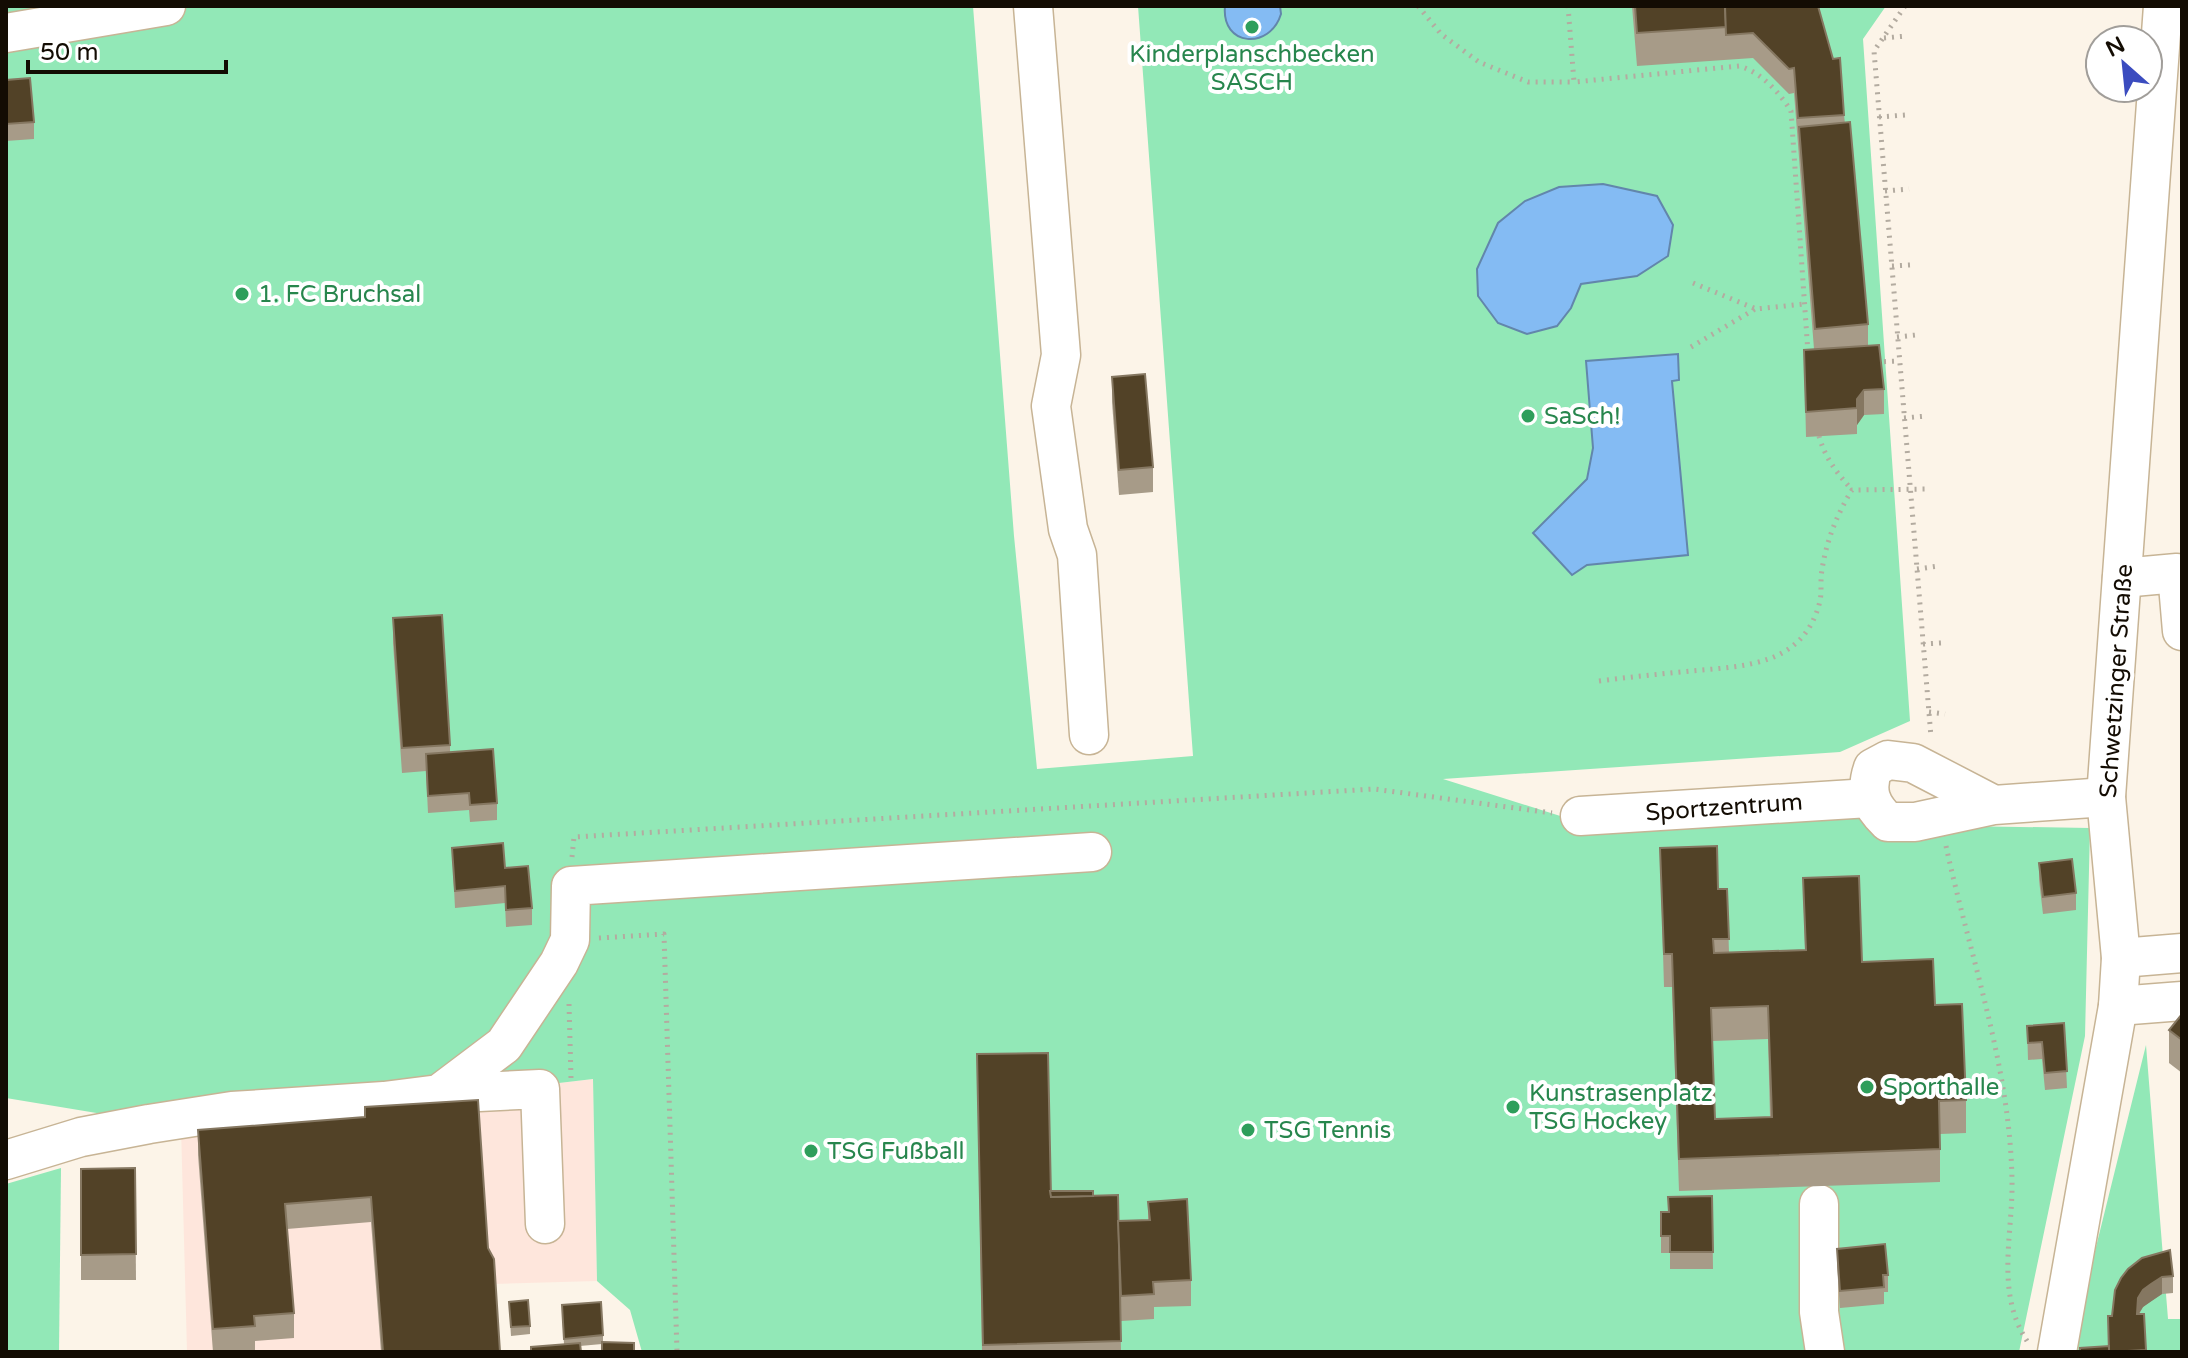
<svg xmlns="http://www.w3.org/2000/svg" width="2188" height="1358" viewBox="0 0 2188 1358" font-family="'Varela Round',sans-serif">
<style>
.education{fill:#fee6dc}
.green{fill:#92e8b7}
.water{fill:#84bbf3;stroke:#6286ab;stroke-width:2}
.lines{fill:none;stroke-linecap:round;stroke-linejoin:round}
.minor-casing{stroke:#c7b495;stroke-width:41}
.path{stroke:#b3aba0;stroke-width:5;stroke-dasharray:2 6;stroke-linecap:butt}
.minor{stroke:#fff;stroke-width:38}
.wall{fill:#a79b88;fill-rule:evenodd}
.shaded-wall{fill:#857761}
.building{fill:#524227;stroke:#857761;stroke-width:2;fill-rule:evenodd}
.leisure-dot{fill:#2e9e5b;stroke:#fff;stroke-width:3}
.labels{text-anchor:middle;stroke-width:8;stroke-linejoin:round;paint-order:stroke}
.leisure-label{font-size:24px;fill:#27864d;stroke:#fff;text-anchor:start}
.street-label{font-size:24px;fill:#130c03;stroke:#fff}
</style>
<rect width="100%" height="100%" fill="#fcf4e8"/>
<!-- education -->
<polygon class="education" points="593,1079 597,1281 494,1284 500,1352 187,1352 181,1127"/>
<!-- green -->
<g class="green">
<polygon points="6,6 973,6 1014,536 1037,769 1193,756 1138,6 1886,6 1863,39 1910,721 1840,752 1443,779 1595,827 1862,814 1960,826 2090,828 2085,1036 2019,1352 642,1352 630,1310 597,1281 593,1079 181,1127 6,1098"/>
<polygon points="2146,1045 2168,1319 2182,1319 2182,1352 2070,1352"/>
<polygon points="61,1168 59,1352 6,1352 6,1184"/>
</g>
<!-- water -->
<g class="water">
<path d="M1225 6H1280L1281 14C1270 50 1221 47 1225 6Z"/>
<polygon points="1603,184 1657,196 1673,225 1668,256 1637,276 1581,284 1571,308 1557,326 1527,334 1498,323 1478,296 1477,269 1498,223 1525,201 1559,187"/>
<polygon points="1678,354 1679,380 1672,381 1688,555 1587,565 1572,575 1533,533 1587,479 1593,448 1586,361"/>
</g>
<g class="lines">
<defs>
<g id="minor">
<polyline points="1033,6 1061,355 1051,406 1068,529 1077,555 1089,735"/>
<polyline points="6,33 166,6"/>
<polyline points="2122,578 2177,573 2182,631"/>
<path d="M1994 805 1913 763 1888 760 1873 768C1865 791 1870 805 1888 822H1915L1994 805 2106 797"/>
<polyline points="1580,816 1869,798"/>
<polyline points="2121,958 2182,953"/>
<polyline points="2118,1006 2182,1001"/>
<polyline points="439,1094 540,1089 545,1224"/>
<polyline points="6,1160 81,1137 149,1124 232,1111 384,1101 439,1094 504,1045 559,963 570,940 571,886 1092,852"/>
<polyline points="1819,1204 1819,1312 1825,1352"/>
<polyline points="2057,1352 2118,1006 2121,958 2106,797 2163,6"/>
</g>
</defs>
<!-- minor casing -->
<use href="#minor" class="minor-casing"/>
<!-- path -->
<g class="path">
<polyline points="1418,6 1441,34 1479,62 1528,82 1574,82"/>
<path d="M1568 6 1574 82 1739 66C1761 72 1779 92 1791 111L1808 353"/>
<polyline points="1905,6 1874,51 1931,737"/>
<polyline points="1884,38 1907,36"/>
<polyline points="1879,117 1905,115"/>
<polyline points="1885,191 1909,189"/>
<polyline points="1892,266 1910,265"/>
<polyline points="1693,283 1756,309 1804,304"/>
<polyline points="1897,337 1916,335"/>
<polyline points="1691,347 1755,309"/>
<polyline points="1876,362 1899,361"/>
<polyline points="1904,418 1927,416"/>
<path d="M1819 436C1825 458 1837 473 1852 490"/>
<polyline points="1917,569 1939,566"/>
<polyline points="1923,644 1941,643"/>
<path d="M1599 681C1630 677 1660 674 1691 671 1745 666 1804 666 1820 601 1822 591 1820 580 1822 570 1826 542 1837 514 1852 490L1930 489"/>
<polyline points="1929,712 1945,714"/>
<path d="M1946 846C1970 957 2010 1066 2012 1180 2013 1235 1995 1292 2027 1341"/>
<polyline points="572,857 574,837 1374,789 1552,813"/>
<polyline points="599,938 664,934 677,1352"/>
<polyline points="569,1004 571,1078"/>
</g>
<!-- minor -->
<use href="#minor" class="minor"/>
</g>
<!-- wall -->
<g class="wall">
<polygon points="1632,6 1818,6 1844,115 1868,324 1868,346 1884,389 1884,414 1864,415 1857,425 1857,434 1806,437 1804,350 1814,349 1794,93 1789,94 1753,58 1637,66"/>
<polygon points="6,80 34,122 34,139 6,141"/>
<polygon points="1112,377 1153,467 1153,492 1119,495 1112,402"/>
<polygon points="393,618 450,745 450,752 497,803 497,820 470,822 469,810 428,813 426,771 402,773 393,643"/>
<polygon points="452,848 505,868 532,908 532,925 506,927 505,903 455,908"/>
<path d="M1660 848 1718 889H1727L1729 953 1805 950 1803 878 1862 962 1935 1005 1966 1100V1133L1940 1134V1182L1679 1191 1672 987H1664ZM1768 1039 1770 1117 1715 1119 1712 1041Z"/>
<polygon points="2039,863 2076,893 2076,910 2043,914 2039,880"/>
<polygon points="2182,1014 2182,1073 2169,1063 2169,1030"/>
<polygon points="2064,1023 2067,1088 2045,1090 2042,1059 2028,1060 2027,1026"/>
<polygon points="977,1054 1050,1191 1093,1196 1118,1221 1148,1220 1148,1202 1191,1280 1191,1306 1154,1307 1154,1319 1121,1321 1120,1298 1121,1352 982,1352"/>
<polygon points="365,1117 488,1248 500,1352 381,1352 371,1222 287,1229 294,1313 294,1338 255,1341 255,1351 213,1352 198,1155 198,1130"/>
<polygon points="135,1168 136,1280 81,1280 81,1169"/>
<polygon points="1712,1196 1713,1269 1670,1269 1670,1253 1661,1253 1661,1212 1668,1212"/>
<polygon points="1837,1249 1888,1275 1888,1292 1884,1292 1884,1304 1840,1308 1837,1266"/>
<polygon points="2173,1276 2173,1293 2162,1294 2151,1301 2143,1307 2139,1314 2144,1314 2146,1352 2080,1352 2108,1346 2108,1316 2112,1316 2121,1278"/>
<polygon points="509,1302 530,1326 530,1334 511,1336"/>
<polygon points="562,1313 603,1335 603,1342 602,1344 580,1346 564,1344"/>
</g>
<!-- shaded-wall -->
<g class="shaded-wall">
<polygon points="1864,390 1864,415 1857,425 1857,399"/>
<polygon points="2162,1277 2162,1294 2143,1307 2138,1315 2137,1331 2138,1298 2143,1290"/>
</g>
<!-- building -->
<g class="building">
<polygon points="1635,6 1725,6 1726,27 1637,33"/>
<polygon points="1725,6 1818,6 1833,59 1840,58 1844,115 1798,118 1794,68 1789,69 1753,33 1726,35"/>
<polygon points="30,78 34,122 6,124 6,80"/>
<polygon points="1850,122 1868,324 1815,329 1799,127"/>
<polygon points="1879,345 1884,389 1864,390 1857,399 1857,408 1806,412 1804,350"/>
<polygon points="1145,374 1153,467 1119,470 1112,377"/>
<polygon points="442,615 450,745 402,748 393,618"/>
<polygon points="493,749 497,803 470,805 469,793 428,796 426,754"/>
<polygon points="503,843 505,868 528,866 532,908 506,910 505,886 455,891 452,848"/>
<path d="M1717 846 1718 889H1727L1729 939H1713L1714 953 1806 950 1803 878 1859 876 1862 962 1933 959 1935 1005 1962 1004 1966 1100 1939 1101 1940 1149 1679 1159 1672 954H1664L1660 848ZM1768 1006 1772 1117 1715 1119 1711 1008Z"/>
<polygon points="2072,859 2076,893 2043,897 2039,863"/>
<polygon points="2182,1014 2182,1040 2169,1030"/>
<polygon points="2064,1023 2067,1071 2045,1073 2042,1042 2028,1043 2027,1026"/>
<polygon points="1048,1053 1051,1197 1118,1195 1121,1341 983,1345 977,1054"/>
<polygon points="478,1100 488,1248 494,1259 500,1352 383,1352 371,1197 285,1204 294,1313 254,1316 255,1326 213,1329 198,1130 365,1117 365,1107"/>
<polygon points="135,1168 136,1254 81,1255 81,1169"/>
<polygon points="1050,1191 1093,1191 1093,1196 1051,1197"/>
<polygon points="1712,1196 1713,1252 1670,1252 1670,1236 1661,1236 1661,1212 1669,1212 1668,1197"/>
<polygon points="1187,1199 1191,1280 1153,1282 1154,1294 1121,1296 1118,1221 1150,1220 1148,1202"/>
<polygon points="1885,1244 1888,1275 1883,1275 1884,1287 1840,1291 1837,1249"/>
<polygon points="2170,1250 2173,1276 2162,1277 2151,1284 2143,1290 2138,1298 2137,1314 2144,1314 2146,1350 2109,1352 2108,1316 2112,1316 2115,1290 2121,1278 2128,1269 2142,1258"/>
<polygon points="528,1300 530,1326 511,1327 509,1302"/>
<polygon points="601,1302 603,1335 564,1339 562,1305"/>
<polygon points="602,1342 634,1343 634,1352 602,1352"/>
<polygon points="580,1343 581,1352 531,1352 531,1347"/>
<polygon points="2109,1346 2109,1352 2080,1352 2080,1348"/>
</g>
<!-- markers -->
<g class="leisure-dot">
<circle cx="1252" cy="27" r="8"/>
<circle cx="242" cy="294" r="8"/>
<circle cx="1528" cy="416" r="8"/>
<circle cx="1867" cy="1087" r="8"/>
<circle cx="1513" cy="1107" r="8"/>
<circle cx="1248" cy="1130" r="8"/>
<circle cx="811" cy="1151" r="8"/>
</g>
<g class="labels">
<!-- leisure labels -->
<g class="leisure-label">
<text x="1252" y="62" text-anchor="middle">Kinderplanschbecken<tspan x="1252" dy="28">SASCH</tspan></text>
<text x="258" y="302">1. FC Bruchsal</text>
<text x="1544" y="424">SaSch!</text>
<text x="1883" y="1095">Sporthalle</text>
<text x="1529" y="1101">Kunstrasenplatz<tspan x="1529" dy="28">TSG Hockey</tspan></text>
<text x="1264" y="1138">TSG Tennis</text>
<text x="827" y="1159">TSG Fußball</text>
</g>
<!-- street labels -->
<g class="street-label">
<text transform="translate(2116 681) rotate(-86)" y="8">Schwetzinger Straße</text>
<text transform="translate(1724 807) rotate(-4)" y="8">Sportzentrum</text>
</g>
</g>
<!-- border -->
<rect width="2188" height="1358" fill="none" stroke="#130c03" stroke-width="16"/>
<!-- north arrow -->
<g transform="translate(2124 64) rotate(333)"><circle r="38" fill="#ffffff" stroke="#a19e9a" stroke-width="2"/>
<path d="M0-6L14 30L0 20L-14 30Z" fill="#3b4cbf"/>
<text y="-12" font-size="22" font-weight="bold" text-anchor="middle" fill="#130c03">N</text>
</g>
<!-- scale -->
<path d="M28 60v12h198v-12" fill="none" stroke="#130c03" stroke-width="4"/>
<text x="40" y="60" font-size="24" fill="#130c03" stroke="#ffffff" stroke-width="6" paint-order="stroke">50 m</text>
</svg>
